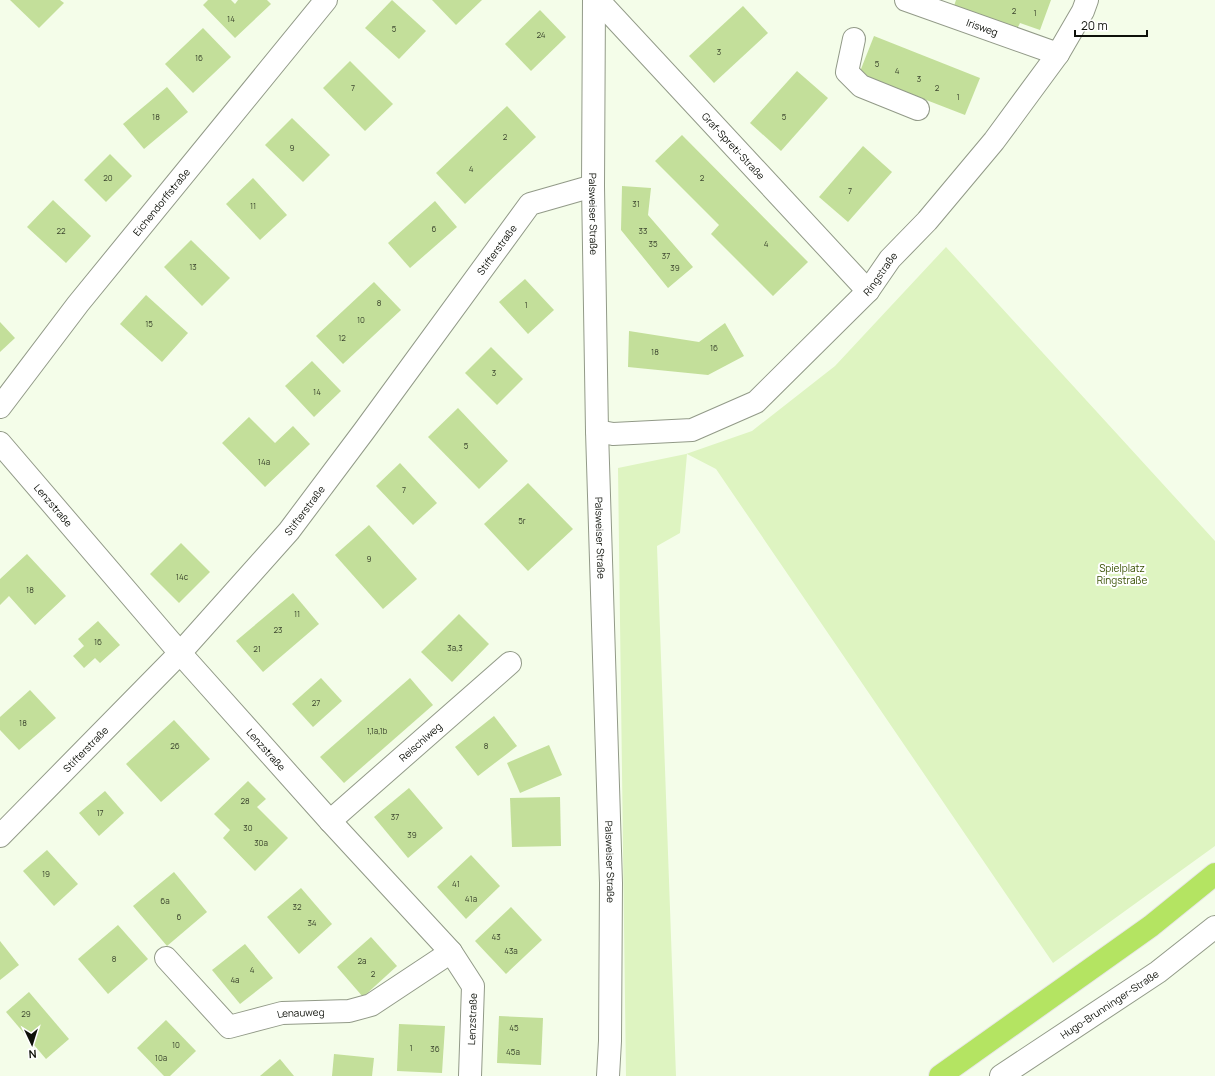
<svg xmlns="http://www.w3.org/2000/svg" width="1215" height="1076" viewBox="0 0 1215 1076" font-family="Manrope,sans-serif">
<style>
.green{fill:#def4c1}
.building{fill:#c3df9a}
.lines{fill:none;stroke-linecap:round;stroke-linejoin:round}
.minor-casing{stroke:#929a88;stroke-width:24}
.highway-casing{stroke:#e7e7e6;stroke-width:24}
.minor{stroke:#fff;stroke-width:22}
.highway{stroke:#b4e462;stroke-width:22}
.labels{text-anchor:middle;stroke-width:4;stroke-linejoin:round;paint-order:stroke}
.number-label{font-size:8px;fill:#3b442e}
.street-label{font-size:10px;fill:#0e110a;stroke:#fff}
.park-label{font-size:10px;fill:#374f00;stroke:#fff}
</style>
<rect width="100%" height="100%" fill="#f4fde9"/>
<!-- green -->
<polygon class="green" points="946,247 1215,541 1215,846 1053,963 716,469 687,454 680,533 657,546 676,1076 626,1076 618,468 686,454 752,431 835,366"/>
<!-- building -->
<g class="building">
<polygon points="10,0 60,0 64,3 39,28"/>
<polygon points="208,0 231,0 235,4 238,0 267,0 271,4 235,38 203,5"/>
<polygon points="392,0 426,31 399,59 365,28"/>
<polygon points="432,0 482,0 456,25"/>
<polygon points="956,0 1051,0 1040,30 1020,23 1017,29 954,6"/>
<polygon points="743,6 768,33 714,83 689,56"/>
<polygon points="540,10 566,37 531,71 505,44"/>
<polygon points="203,28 231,57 193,93 165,64"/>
<polygon points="874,36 980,78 965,115 859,74"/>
<polygon points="350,61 393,104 365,131 323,88"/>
<polygon points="797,71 828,98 781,151 750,123"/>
<polygon points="167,87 188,112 144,149 123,124"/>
<polygon points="507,106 536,137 465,204 436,173"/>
<polygon points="292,118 330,155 303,182 265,145"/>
<polygon points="682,135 808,262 773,296 711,234 719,225 655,161"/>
<polygon points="863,146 892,172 848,222 819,197"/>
<polygon points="110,154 132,176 106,202 84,180"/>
<polygon points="253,178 287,215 260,240 226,204"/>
<polygon points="622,186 651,188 648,215 693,267 668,288 621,230"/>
<polygon points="53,200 91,236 66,263 27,227"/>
<polygon points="435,201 457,227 410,268 388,243"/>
<polygon points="191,240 230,278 202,306 164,267"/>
<polygon points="525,279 554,310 528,334 499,302"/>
<polygon points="374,282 401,310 343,364 316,336"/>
<polygon points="146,295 188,333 162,362 120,324"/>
<polygon points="0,322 15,338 0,352"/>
<polygon points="725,323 744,356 708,375 628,367 629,331 699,342"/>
<polygon points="491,347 523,379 497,405 465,373"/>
<polygon points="312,361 341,391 314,417 285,386"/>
<polygon points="458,408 508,461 479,489 428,437"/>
<polygon points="249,417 275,443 293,426 310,444 265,487 222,443"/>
<polygon points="400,463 437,503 413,525 376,486"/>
<polygon points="528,483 573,529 528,571 484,524"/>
<polygon points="369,525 417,579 383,609 335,555"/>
<polygon points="181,543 210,572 179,603 150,574"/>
<polygon points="27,554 66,596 35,625 9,596 0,605 0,579"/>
<polygon points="293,593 319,624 263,672 236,641"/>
<polygon points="459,614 489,644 452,682 421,652"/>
<polygon points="98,621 120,645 100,663 95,658 84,668 73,656 84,646 78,639"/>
<polygon points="321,678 342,701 313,727 292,704"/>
<polygon points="410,678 433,705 344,783 320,757"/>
<polygon points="30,690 56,718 19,750 0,730 0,717"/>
<polygon points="494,716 517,746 478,776 455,747"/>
<polygon points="174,720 210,759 161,802 126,764"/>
<polygon points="549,745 562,775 520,793 507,763"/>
<polygon points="248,781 266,799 257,807 288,838 255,871 223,838 230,830 214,814"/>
<polygon points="409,788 443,828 408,858 374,817"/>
<polygon points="105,791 124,813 99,836 79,813"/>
<polygon points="560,797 561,846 512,847 510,798"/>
<polygon points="47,850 78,884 54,906 23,871"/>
<polygon points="471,855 500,886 466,919 437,887"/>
<polygon points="174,872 207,912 167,946 133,906"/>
<polygon points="301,888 332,924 299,954 267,917"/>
<polygon points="511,907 542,940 506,974 475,941"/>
<polygon points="118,925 148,959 108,994 78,959"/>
<polygon points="371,937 397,966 363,997 337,967"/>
<polygon points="0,941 19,965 0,980"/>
<polygon points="245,944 273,978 240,1004 212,970"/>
<polygon points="29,992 69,1039 46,1059 6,1012"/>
<polygon points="499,1016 543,1018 541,1065 497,1063"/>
<polygon points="166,1020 196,1051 170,1076 164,1076 137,1048"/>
<polygon points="399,1024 445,1026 442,1073 397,1071"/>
<polygon points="334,1054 374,1058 372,1076 332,1076"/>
<polygon points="280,1059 294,1076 260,1076"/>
</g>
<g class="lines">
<defs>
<g id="minor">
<path id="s1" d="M594 0 593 186 597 431 611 883 610 1041 608 1076"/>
<path id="s2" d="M598 0 868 291"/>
<path id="s3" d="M906 0 1058 54"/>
<polyline points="854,39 847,72 861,86 918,109"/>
<path id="s4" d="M0 407 78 304 326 0"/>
<path id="s5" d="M597 431 613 434 692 430 756 402 868 291 890 259 927 221 994 141 1058 54 1083 11 1087 0"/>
<path id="s6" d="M0 443 180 653 330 821 451 952 473 986 470 1076"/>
<path id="s7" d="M330 821 510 663"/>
<path id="s8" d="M0 836 180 653 289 531 364 431 530 204 593 186"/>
<path id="s9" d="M166 958 229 1027 282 1013 349 1011 371 1005 451 952"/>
<path id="s10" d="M1001 1076 1158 972 1215 927"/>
</g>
<polyline id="highway" points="940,1076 1151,926 1215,874"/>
</defs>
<!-- minor casing -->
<use href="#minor" class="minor-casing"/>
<!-- highway casing -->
<use href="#highway" class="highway-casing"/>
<!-- minor -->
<use href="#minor" class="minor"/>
<!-- highway -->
<use href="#highway" class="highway"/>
</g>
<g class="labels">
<!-- number labels -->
<g class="number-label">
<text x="1014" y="14">2</text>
<text x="1035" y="16">1</text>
<text x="231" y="22">14</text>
<text x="394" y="32">5</text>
<text x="541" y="38">24</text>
<text x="719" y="55">3</text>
<text x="199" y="61">16</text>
<text x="877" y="67">5</text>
<text x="897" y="74">4</text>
<text x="919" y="82">3</text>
<text x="353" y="91">7</text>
<text x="937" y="91">2</text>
<text x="958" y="100">1</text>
<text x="156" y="120">18</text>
<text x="784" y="120">5</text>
<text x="505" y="140">2</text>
<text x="292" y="151">9</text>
<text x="471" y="172">4</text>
<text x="108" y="181">20</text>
<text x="702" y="181">2</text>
<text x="850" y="194">7</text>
<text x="636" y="207">31</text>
<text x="253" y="209">11</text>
<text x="434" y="232">6</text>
<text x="61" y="234">22</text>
<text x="643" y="234">33</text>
<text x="653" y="247">35</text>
<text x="766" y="247">4</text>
<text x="666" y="259">37</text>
<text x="193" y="270">13</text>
<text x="675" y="271">39</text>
<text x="379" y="306">8</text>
<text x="526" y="308">1</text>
<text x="361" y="323">10</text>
<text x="149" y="327">15</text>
<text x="342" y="341">12</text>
<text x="714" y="351">16</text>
<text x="655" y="355">18</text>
<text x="494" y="376">3</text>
<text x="317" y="395">14</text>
<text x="466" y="449">5</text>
<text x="264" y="465">14a</text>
<text x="404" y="493">7</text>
<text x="522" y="524">5r</text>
<text x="369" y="562">9</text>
<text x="182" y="580">14c</text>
<text x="30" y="593">18</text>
<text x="297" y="617">11</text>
<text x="278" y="633">23</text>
<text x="98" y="645">16</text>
<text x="455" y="651">3a,3</text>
<text x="257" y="652">21</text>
<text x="316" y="706">27</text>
<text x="23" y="726">18</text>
<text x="377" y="734">1,1a,1b</text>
<text x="175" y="749">26</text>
<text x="486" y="749">8</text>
<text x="245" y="804">28</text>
<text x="100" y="816">17</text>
<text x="395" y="820">37</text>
<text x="248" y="831">30</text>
<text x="412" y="838">39</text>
<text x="261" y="846">30a</text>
<text x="46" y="877">19</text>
<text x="456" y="887">41</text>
<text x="471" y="902">41a</text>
<text x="165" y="904">6a</text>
<text x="297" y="910">32</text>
<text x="179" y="920">6</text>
<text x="312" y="926">34</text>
<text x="496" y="940">43</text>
<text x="511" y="954">43a</text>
<text x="114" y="962">8</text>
<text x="362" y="964">2a</text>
<text x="252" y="973">4</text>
<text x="373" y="977">2</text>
<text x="235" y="983">4a</text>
<text x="26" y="1017">29</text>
<text x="514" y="1031">45</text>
<text x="176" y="1048">10</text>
<text x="411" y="1051">1</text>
<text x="435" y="1052">36</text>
<text x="513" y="1055">45a</text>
<text x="161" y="1061">10a</text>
</g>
<!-- street labels -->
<g class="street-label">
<text dy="4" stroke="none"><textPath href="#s3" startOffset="81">Irisweg</textPath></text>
<text dy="4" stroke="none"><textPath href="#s2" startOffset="199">Graf-Spreti-Straße</textPath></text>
<text dy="4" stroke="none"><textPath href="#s4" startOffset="261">Eichendorffstraße</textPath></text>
<text dy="4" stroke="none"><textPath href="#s1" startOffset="214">Palsweiser Straße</textPath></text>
<text dy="4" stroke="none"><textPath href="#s8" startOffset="770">Stifterstraße</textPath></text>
<text dy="4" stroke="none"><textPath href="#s5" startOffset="344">Ringstraße</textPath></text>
<text dy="4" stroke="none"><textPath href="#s6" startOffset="82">Lenzstraße</textPath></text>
<text dy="4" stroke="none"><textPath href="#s8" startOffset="446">Stifterstraße</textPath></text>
<text dy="4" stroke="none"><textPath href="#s1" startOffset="538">Palsweiser Straße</textPath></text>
<text dy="4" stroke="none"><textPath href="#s7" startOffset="120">Reischlweg</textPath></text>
<text dy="4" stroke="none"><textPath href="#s8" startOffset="122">Stifterstraße</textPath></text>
<text dy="4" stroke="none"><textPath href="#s6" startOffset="406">Lenzstraße</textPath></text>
<text dy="4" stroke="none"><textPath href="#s1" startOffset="862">Palsweiser Straße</textPath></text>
<text dy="4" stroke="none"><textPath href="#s10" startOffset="130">Hugo-Brunninger-Straße</textPath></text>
<text dy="4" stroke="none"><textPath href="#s9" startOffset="167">Lenauweg</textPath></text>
<text transform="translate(472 1019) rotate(-88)" y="4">Lenzstraße</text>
</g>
<!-- park labels -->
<g class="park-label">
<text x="1122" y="572">Spielplatz<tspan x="1122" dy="12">Ringstraße</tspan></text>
</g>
</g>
<!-- north arrow -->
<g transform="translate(32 1044) rotate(176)" stroke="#ffffff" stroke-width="3" paint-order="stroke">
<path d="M0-3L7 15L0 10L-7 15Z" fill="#0e110a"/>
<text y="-6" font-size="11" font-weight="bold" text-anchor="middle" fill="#0e110a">N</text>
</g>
<!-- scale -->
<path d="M1075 30v6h72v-6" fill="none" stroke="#0e110a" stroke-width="2"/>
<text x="1081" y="30" font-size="12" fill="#0e110a" stroke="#ffffff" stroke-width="3" paint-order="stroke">20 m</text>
</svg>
